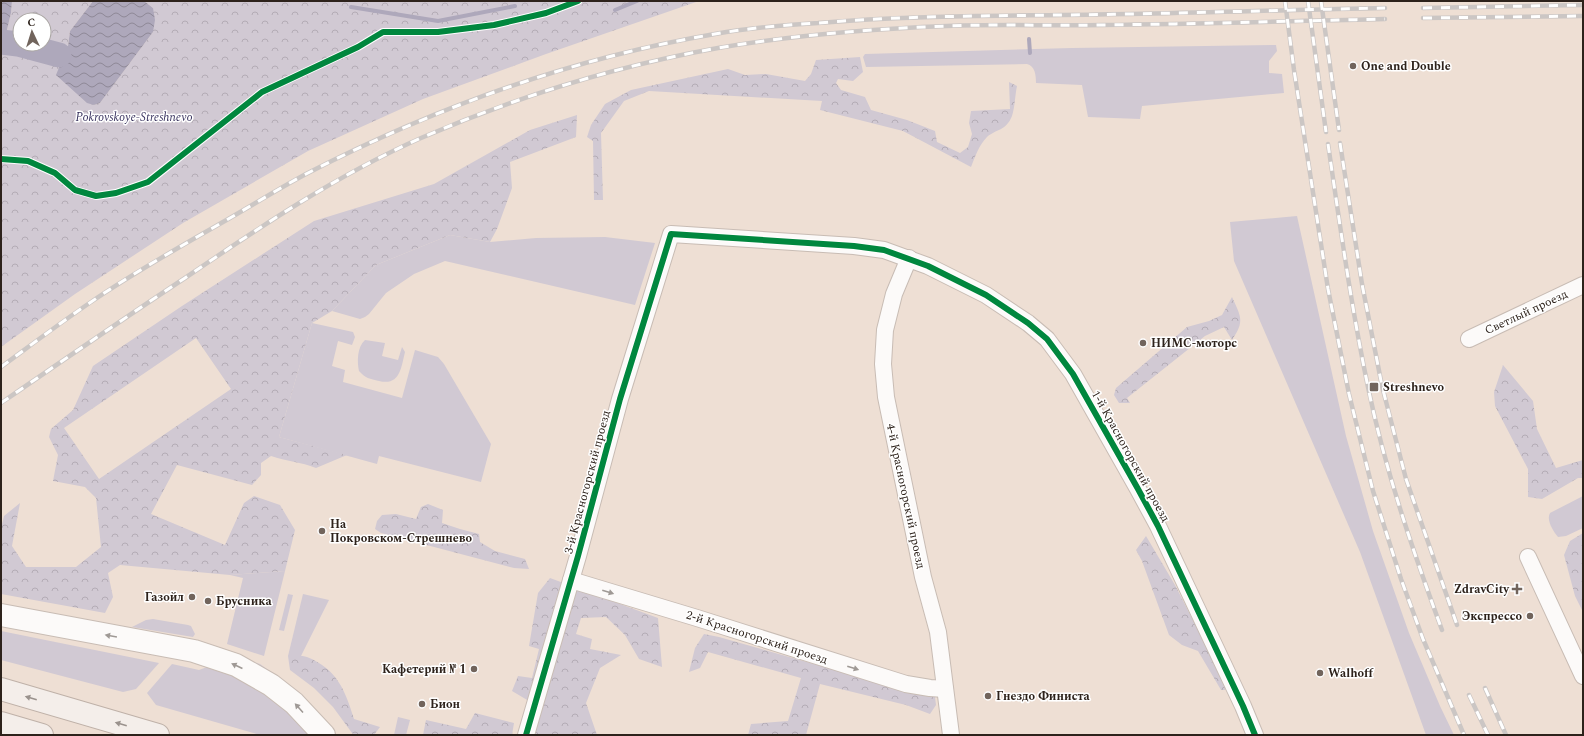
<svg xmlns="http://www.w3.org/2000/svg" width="1584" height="736" viewBox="0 0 1584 736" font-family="Spectral,serif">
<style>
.green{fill:#d1c9d3}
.forest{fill:url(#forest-crowns);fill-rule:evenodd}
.water{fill:url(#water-waves)}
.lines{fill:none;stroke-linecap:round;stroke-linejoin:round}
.stream{stroke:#aea8bb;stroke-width:4}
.river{stroke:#aea8bb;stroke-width:25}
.street-casing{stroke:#c8bcb4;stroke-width:18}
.secondary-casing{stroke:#c8bcb4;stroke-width:24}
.primary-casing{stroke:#bfb1a8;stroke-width:24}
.street{stroke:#fcfaf9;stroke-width:16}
.secondary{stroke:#fcfaf9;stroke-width:22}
.primary{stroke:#f4eeea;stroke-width:22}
.rail-casing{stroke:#cbc6c4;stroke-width:4.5}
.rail{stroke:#fff;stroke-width:3;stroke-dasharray:9;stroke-linecap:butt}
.cycleway-casing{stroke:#fff;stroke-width:8}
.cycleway{stroke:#00873e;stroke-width:6}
.oneway{fill:#9f9995}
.oneway2{fill:#9a928d}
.poi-dot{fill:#71645c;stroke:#fff;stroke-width:1.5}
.labels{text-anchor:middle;stroke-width:3;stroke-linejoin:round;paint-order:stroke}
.poi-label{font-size:12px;font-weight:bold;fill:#2d221b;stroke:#fff;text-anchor:start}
.park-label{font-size:12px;font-style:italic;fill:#38325e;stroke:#fff}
.street-label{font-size:12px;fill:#2d221b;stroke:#fff}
</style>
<defs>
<pattern id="forest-crowns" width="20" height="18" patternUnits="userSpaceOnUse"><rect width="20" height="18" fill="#d1c9d3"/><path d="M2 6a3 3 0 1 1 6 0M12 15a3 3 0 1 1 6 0" fill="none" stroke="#b4acb5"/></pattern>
<pattern id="water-waves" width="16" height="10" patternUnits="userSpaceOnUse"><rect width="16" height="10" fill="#aea8bb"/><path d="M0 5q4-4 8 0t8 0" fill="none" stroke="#8e8897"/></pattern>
</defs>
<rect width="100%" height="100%" fill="#eedfd4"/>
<!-- green -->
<g class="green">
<path d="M1276 45 1277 51 1269 61V73L1282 74 1284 93 1142 106 1140 119 1088 117 1082 85 1036 83C1036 75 1035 66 1027 64L866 67 863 57 865 54 1072 48Z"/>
<polygon points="1297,216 1346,436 1373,531 1409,633 1440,706 1454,735 1426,735 1360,552 1234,261 1230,222"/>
<polygon points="450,235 490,242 536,238 605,237 655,243 635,305 445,261 414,274 386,293 369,314 365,317 360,319 332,311 376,265"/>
<polygon points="312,323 353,332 355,337 352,345 338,341 332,366 345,370 343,382 402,398 415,350 438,357 444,364 491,444 481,482 379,456 377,464 279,437"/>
<path d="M365 340 385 343 382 356 398 360 402 347 405 352C401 368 400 386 379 381 370 379 365 378 359 371 357 362 357 347 365 340Z"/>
<path d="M1583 496V528L1566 536 1558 537C1553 531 1546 520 1550 513Z"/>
<polygon points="285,571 264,656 227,644 243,578 230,575"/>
<polygon points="288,594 293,595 284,631 279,630"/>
<polygon points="303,594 329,600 301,656 288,656"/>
<polygon points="153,619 188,625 191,626 195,634 193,637 132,627 146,620"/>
<polygon points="1,631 159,663 136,689 123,692 1,660"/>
<polygon points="222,651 260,664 299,692 331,732 331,735 260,735 156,705 147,693 172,664 199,670 215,664"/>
<polygon points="398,717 410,720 406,735 394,735"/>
</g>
<!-- forest -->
<g class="forest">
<path d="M12 1H93L70 31 68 46 62 49 35 45 33 52 55 59 94 105 100 103 153 32V8L144 1H699L546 54 423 99 308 151 183 223 75 294 1 347V49L17 44 6 34 11 13ZM20 20H44V44H20Z"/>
<path d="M860 57 863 72 853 81 838 79 836 83 841 90 865 97 871 110 907 120 935 131 937 142 960 153 968 147 972 134 969 123 971 111 1010 109 1009 82 1017 86C1015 95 1015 107 1012 116 1006 131 996 129 987 137 979 145 975 157 971 167L903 131 820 110 822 101 649 91 624 101 601 133 603 200H594L593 141 587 137 591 125 605 104 631 90 728 69 745 75 766 74 805 81 811 74 816 60Z"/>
<path d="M577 115 576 137 510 162 512 188 497 229 490 242 450 235 376 265 332 311 312 323 279 437 347 455 316 468C301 462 286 461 271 456L261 463V475L252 485 177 465 151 514 225 545 244 503 254 496 280 505 295 530 285 571 230 575 120 565 108 573 113 597 105 613 1 594V528L4 516 20 503 12 546 26 567H76L101 547 96 498 85 487 53 481 58 455 49 437 51 429 73 410 93 366 182 306 314 221 434 184 530 130ZM196 338 231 389 99 479 64 428Z"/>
<path d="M1232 297C1241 317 1245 321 1232 340L1224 327 1205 336 1127 398 1130 403H1119L1114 395 1116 388 1187 327 1209 321 1222 315Z"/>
<polygon points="1503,365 1533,401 1537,429 1556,468 1583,460 1583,478 1578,478 1542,499 1528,497 1528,469 1495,406 1494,392"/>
<polygon points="428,504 443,510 442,523 460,529 479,534 480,542 495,551 525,559 529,569 514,568 381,533 375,529 377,521 382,515 396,514 416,519 421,507"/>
<polygon points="1583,533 1583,612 1575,596 1564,555 1570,541"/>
<polygon points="1146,536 1175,585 1226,685 1225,690 1221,690 1198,651 1182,645 1169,635 1142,561 1136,550"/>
<polygon points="550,578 658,618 662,667 639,659 625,635 606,617 581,618 576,634 592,639 590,649 621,655 600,668 586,703 597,735 532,735 539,707 512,691 518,676 532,678 539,649 529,646 538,593"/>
<polygon points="704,634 719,637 874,681 931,694 935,697 936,705 930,714 906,705 820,684 806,735 748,735 751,724 788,721 801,678 708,652 700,668 689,672 695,648"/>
<path d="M288 656C294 656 302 655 307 657 337 669 345 690 354 719L380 727 374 735H354L352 733 333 707 314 688 290 670Z"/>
<polygon points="475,713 514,723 512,735 423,735 426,720 466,729"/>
</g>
<!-- water -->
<g class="water">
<polygon points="1,1 12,1 11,13 6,34 18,44 1,49"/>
<path d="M93 1H144L153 8 155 20 153 32 100 103 94 105 87 103 56 75 60 65C52 54 36 54 25 46 39 45 55 52 68 46L70 31Z"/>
</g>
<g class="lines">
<!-- stream -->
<g class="stream">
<polyline points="351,7 438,21 515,6"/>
<polyline points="615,10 637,1"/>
<polyline points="1029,39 1030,53"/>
</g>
<!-- river -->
<polyline class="river" points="1,42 18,44 59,55"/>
<defs>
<g id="street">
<polyline points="909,258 894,294 885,330 883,364 886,397 923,577 938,632 951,735"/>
<polyline points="1469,339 1583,285"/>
<polyline points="1528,557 1583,676"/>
<polyline points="571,580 697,618 906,684 930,688 945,689"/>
<polyline points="526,735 578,556 620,399 671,234 854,246 884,250 928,266 986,295 1028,323 1047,339 1073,374 1138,489 1158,526 1243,706 1255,735"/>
</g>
<polyline id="secondary" points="1,615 194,651 236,665 271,685 294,703 324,735"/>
<g id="primary">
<polyline points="1,689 158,735"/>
<polyline points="1,723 42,735"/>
</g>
</defs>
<!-- street casing -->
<use href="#street" class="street-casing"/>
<!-- secondary casing -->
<use href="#secondary" class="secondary-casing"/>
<!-- primary casing -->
<use href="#primary" class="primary-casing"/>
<!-- street -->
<use href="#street" class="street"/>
<!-- secondary -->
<use href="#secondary" class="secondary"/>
<!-- primary -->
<use href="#primary" class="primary"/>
<defs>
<g id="rail">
<polyline points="1285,1 1294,70 1328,289 1349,394 1373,491 1401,579 1423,639 1464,735"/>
<polyline points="1308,1 1326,132"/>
<polyline points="1321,1 1339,130"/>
<polyline points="1423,8 1583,5"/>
<polyline points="1423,18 1583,16"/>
<polyline points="1340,143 1362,284 1382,386 1406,479 1457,625"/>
<path d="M1328 144C1340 225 1351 306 1368 387 1385 470 1413 551 1442 630"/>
<path d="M1 367C31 345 60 323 91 302 133 273 178 248 223 222 251 206 278 189 306 174 434 108 573 58 715 34 749 28 784 25 818 23 899 16 980 16 1061 15 1169 14 1277 10 1385 8"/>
<path d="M1 403C62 361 123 319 185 278 260 227 337 175 421 138 516 97 616 66 718 48 794 35 871 29 947 26 999 24 1051 26 1103 25 1197 24 1291 21 1385 19"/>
<polyline points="1485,688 1506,735"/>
<polyline points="1469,695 1488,735"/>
</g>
</defs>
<!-- rail casing -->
<use href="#rail" class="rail-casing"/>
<!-- rail -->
<use href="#rail" class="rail"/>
<defs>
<g id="cycleway">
<polyline points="1,159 28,161 55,173 75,190 96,196 116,193 148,182 262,92 358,47 383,32 438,32 494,25 546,13 578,1"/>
<polyline points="526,735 578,556 620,399 671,234 854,246 884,250 928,266 986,295 1028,323 1047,339 1073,374 1138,489 1158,526 1243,706 1255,735"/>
</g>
</defs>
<!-- cycleway casing -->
<use href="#cycleway" class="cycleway-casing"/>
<!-- cycleway -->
<use href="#cycleway" class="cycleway"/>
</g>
<!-- one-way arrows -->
<defs><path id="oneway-solid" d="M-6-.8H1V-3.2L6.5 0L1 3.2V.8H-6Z"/></defs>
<g class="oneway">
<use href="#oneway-solid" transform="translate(608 592) rotate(17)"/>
<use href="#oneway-solid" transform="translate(111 636) rotate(-170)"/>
<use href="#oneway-solid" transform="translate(237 666) rotate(-155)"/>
<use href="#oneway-solid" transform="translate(853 668) rotate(17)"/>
<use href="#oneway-solid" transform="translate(299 708) rotate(-132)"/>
</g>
<g class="oneway2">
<use href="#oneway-solid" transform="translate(31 698) rotate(-164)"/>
<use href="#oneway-solid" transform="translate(121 724) rotate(-164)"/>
</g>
<!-- markers -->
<g class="poi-dot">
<circle cx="1353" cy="66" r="4"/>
<circle cx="1143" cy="343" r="4"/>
<rect x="1369" y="382" width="10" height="10" rx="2"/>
<circle cx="322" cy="531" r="4"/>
<path d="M1515 583h4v4h4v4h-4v4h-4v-4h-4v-4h4z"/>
<circle cx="192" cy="597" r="4"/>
<circle cx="208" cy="601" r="4"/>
<circle cx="1530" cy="616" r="4"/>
<circle cx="474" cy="669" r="4"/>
<circle cx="1320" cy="673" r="4"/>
<circle cx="988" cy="696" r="4"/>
<circle cx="422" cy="704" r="4"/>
</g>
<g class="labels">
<!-- poi labels -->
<g class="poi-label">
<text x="1361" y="70">One and Double</text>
<text x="1151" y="347">НИМС-моторс</text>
<text x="1383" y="391">Streshnevo</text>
<text x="330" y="528">На<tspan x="330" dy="14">Покровском-Стрешнево</tspan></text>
<text x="1509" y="593" text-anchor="end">ZdravCity</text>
<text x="184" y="601" text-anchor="end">Газойл</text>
<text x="216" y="605">Брусника</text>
<text x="1522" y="620" text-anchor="end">Экспрессо</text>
<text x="466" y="673" text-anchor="end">Кафетерий № 1</text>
<text x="1328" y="677">Walhoff</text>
<text x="996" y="700">Гнездо Финиста</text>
<text x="430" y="708">Бион</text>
</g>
<!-- park labels -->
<g class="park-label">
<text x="134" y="121">Pokrovskoye-Streshnevo</text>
</g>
<!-- street labels -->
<g class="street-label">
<text transform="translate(1526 312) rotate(-25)" y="4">Светлый проезд</text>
<text transform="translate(1131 456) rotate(61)" y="4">1-й Красногорский проезд</text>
<text transform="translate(587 482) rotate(-75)" y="4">3-й Красногорский проезд</text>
<text transform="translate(906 496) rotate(78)" y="4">4-й Красногорский проезд</text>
<text transform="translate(757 637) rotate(18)" y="4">2-й Красногорский проезд</text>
</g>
</g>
<!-- border -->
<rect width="1584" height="736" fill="none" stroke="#2d221b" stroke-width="4"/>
<!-- north arrow -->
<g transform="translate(32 32) rotate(356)"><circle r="19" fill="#ffffff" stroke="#aba7a4"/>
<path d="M0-3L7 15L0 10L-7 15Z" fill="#71645c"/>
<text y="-6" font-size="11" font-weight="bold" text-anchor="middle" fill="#2d221b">С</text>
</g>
</svg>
